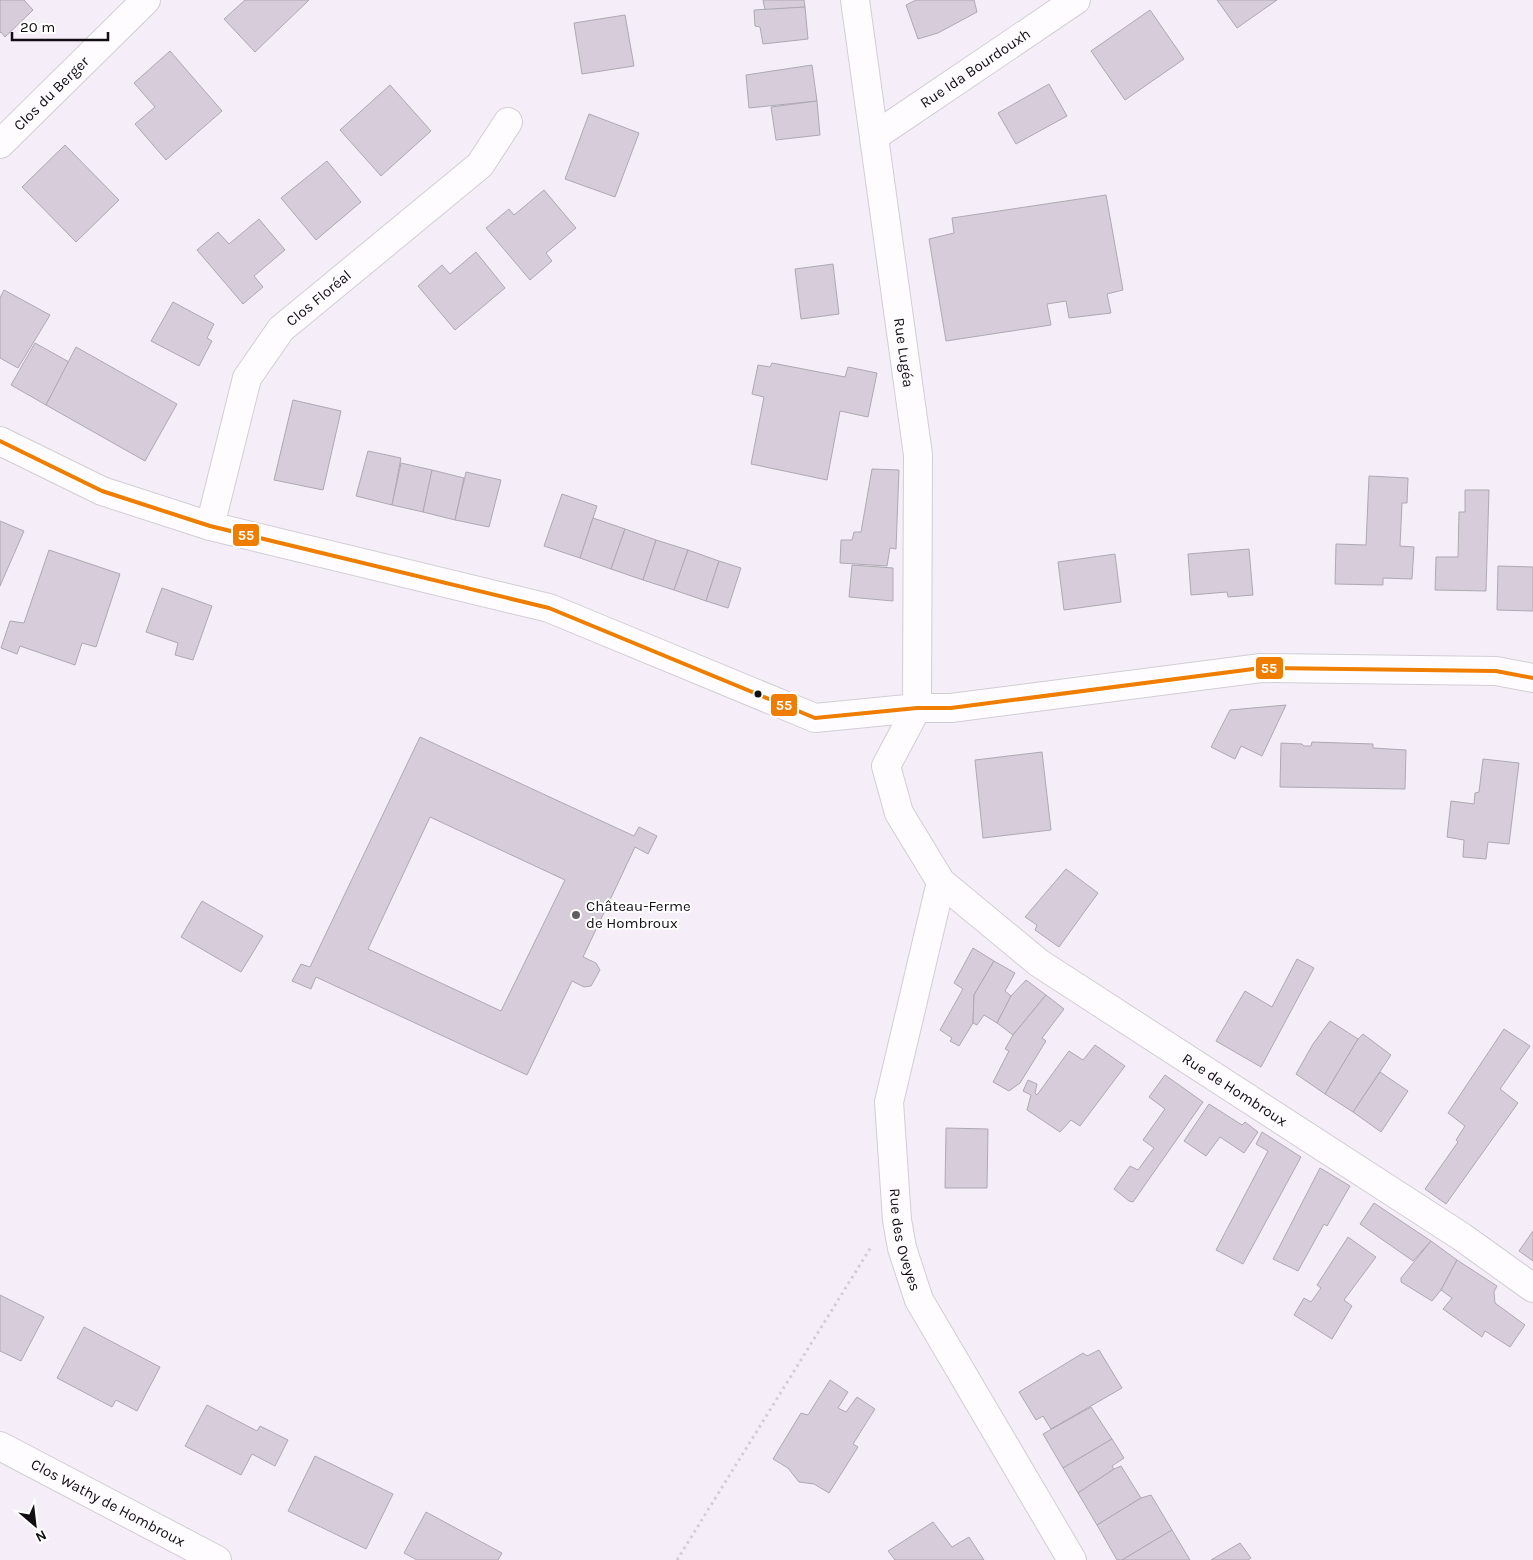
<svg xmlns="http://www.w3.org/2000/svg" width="1533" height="1560" viewBox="0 0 1533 1560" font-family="Karla,sans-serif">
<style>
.building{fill:#d6ccda;stroke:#aea9b1;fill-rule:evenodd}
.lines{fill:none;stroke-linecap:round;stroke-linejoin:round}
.street-casing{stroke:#d2cdd5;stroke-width:30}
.secondary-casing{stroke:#d2cdd5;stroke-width:30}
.path{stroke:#d1cfd2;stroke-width:3;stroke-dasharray:2.5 4;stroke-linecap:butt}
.street{stroke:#fefcfe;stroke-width:28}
.secondary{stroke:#fefcfe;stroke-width:28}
.bus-1-casing{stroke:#fff;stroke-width:8}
.bus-1{stroke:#ef7d00;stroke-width:4}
.bus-dot{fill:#120e14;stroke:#fff;stroke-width:2}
.poi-dot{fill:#615c64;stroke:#fff;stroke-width:2}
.labels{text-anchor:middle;stroke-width:4;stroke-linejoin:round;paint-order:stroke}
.street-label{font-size:15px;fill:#120e14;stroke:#fff}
.poi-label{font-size:15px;fill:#120e14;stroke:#fff;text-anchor:start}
.line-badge{stroke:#fff;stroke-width:2}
.badge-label{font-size:14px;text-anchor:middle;font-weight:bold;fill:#fff}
</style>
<rect width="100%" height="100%" fill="#f5eef9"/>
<!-- building -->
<g class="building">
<polygon points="0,0 24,0 33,10 5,37 1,32 0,33"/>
<polygon points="245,0 309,0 255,52 224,19"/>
<polygon points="763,0 804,0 805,7 765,10"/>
<polygon points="916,0 974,0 977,12 938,33 918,39 906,5"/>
<polygon points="1217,0 1277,0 1237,28"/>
<polygon points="805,7 808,39 763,44 760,27 755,26 754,10"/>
<polygon points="1150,10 1184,59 1125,100 1091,51"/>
<polygon points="625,15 634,66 582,74 574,23"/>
<polygon points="170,51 222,111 166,160 135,124 155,107 134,83"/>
<polygon points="812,65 817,101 749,108 746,75"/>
<polygon points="1049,84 1067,116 1016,144 998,113"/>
<polygon points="390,85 431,131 381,176 340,130"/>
<polygon points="817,101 820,135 776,140 771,107"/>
<polygon points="589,114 639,133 615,197 565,179"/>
<polygon points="65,145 119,200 76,242 22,187"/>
<polygon points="327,161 361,202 316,240 281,198"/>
<polygon points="544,190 576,228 546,253 552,261 530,280 486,228 509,209 514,215"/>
<polygon points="1106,195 1123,290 1107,294 1111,313 1069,318 1066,301 1047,304 1051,325 946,341 929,239 954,233 952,218"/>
<polygon points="259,219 285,250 254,276 263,287 243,304 197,250 218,232 229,244"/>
<polygon points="476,252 505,288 455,330 418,286 442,265 450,274"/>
<polygon points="833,264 839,314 801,319 795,269"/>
<polygon points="4,290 50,315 18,368 0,358 0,298"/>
<polygon points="173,302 214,324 207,338 212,341 199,366 151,341"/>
<polygon points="35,343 69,362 46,405 11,385"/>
<polygon points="76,347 177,404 145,461 46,405"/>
<polygon points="772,363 845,377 848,367 877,373 868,417 840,411 827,480 751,464 764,397 752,394 758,365 770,367"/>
<polygon points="293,400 341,411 323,490 274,480"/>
<polygon points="368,451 401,458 392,505 356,496"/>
<polygon points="401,463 432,470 423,512 392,505"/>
<polygon points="872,469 899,470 896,549 890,548 887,566 840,563 841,540 852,540 854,532 861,532"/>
<polygon points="432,470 464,478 455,520 423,512"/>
<polygon points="466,472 501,480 489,527 455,520"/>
<polygon points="1369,476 1408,478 1407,503 1402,503 1400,546 1414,547 1412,579 1383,578 1383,585 1335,584 1336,544 1366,545"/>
<polygon points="1465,490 1489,490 1486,591 1435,590 1436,557 1458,557 1459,512 1465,512"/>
<polygon points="562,494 597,506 580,558 544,546"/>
<polygon points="593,518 625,529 611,569 580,558"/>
<polygon points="0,521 24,531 0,586"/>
<polygon points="625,529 656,540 643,580 611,569"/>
<polygon points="656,540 688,550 674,590 643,580"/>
<polygon points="1249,549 1253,595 1228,597 1227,592 1191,595 1188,554"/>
<polygon points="49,550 120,574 96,647 82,643 75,665 20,646 17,654 1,648 10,621 24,623"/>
<polygon points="688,550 719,561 706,601 674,590"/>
<polygon points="1115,554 1121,602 1064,610 1058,562"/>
<polygon points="719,561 741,568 728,608 706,601"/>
<polygon points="852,565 893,568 893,601 849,597"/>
<polygon points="1498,566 1533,567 1533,611 1497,610"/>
<polygon points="162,588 212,606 193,660 175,655 178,643 146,632"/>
<polygon points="1286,705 1262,756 1241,746 1235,759 1211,747 1230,710"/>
<path d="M420 737 634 836 639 827 657 836 648 854 635 847 583 957 596 963 600 970 591 986 584 987 572 981 527 1075 316 977 311 989 292 981 301 964 310 967ZM430 817 565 880 501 1011 368 949Z"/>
<polygon points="1312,742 1373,744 1373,748 1406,750 1405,789 1280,787 1281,743 1302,744 1304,746 1311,746"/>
<polygon points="1042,752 1051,830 983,838 975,760"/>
<polygon points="1483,759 1519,763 1509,844 1488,842 1486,859 1463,857 1464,840 1447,837 1451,801 1474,804 1475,793 1479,792"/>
<polygon points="1066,869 1098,893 1059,947 1035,930 1037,925 1025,917"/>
<polygon points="202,901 263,936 241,972 181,937"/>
<polygon points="973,948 994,961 974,995 973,1023 959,1046 950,1041 952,1038 940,1030 963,989 954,983"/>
<polygon points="1297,959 1314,968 1261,1067 1216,1041 1245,991 1272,1007"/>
<polygon points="994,961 1015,973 1005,991 1011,996 997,1023 984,1015 977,1025 973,1023 974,995"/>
<polygon points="1026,980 1046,995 1013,1035 997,1023 1011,996"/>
<polygon points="1046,995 1064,1009 1042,1038 1046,1041 1020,1083 1009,1091 993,1082 1009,1051 1005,1049 1013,1035"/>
<polygon points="1330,1021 1358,1039 1325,1094 1296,1074 1313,1044"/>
<polygon points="1504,1029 1530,1046 1500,1089 1518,1103 1446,1204 1425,1189 1458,1142 1456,1140 1465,1126 1448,1113"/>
<polygon points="1363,1034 1391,1055 1353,1112 1325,1094 1358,1039"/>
<polygon points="1095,1045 1125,1066 1080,1126 1071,1120 1060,1132 1027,1110 1031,1095 1023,1091 1028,1080 1037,1084 1035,1093 1037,1095 1069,1051 1083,1060"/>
<polygon points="1380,1072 1408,1091 1381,1132 1353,1112"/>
<polygon points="1165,1075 1203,1102 1133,1202 1129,1201 1114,1189 1130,1166 1138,1170 1154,1148 1143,1140 1165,1109 1149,1097"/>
<polygon points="1209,1104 1242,1125 1245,1122 1258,1132 1244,1153 1220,1137 1206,1156 1184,1141"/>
<polygon points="946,1128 988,1129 987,1188 945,1188"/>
<polygon points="1262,1132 1301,1157 1243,1264 1216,1250 1268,1151 1256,1144"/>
<polygon points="1320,1168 1350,1186 1327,1226 1324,1224 1298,1271 1273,1259"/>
<polygon points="1374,1203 1431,1241 1413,1261 1360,1224"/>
<polygon points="1533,1231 1533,1261 1519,1251"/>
<polygon points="1348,1237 1376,1257 1344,1300 1352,1306 1332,1339 1294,1315 1304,1298 1311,1302 1321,1288 1317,1285"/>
<polygon points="1431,1241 1457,1260 1441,1290 1432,1301 1401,1282 1401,1278"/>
<polygon points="1457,1260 1497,1286 1494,1292 1495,1303 1525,1325 1510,1347 1485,1331 1482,1337 1443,1309 1452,1298 1441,1290"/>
<polygon points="0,1295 44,1317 21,1361 0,1351"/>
<polygon points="84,1327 160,1367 137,1411 116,1400 112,1407 57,1378"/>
<polygon points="1099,1350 1122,1388 1051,1429 1043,1416 1036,1420 1019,1392 1083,1353 1087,1356"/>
<polygon points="830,1380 848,1392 838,1408 846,1412 857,1397 875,1409 853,1444 858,1447 829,1493 814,1484 799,1482 788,1468 773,1459 801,1413 808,1415"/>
<polygon points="207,1405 257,1431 260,1426 288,1440 275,1466 252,1454 241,1475 185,1446"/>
<polygon points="1091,1407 1112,1439 1063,1468 1043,1434"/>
<polygon points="1112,1439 1124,1458 1112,1466 1114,1469 1078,1493 1063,1468"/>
<polygon points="315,1456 393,1494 366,1549 288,1511"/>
<polygon points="1121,1466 1141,1498 1097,1525 1078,1493 1114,1469"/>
<polygon points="1151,1495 1172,1530 1122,1560 1117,1560 1097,1525 1141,1498"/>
<polygon points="426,1512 502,1553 498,1560 417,1560 404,1553"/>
<polygon points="933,1522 952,1547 969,1537 984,1560 895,1560 888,1551"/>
<polygon points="1172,1530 1190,1560 1122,1560"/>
<polygon points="1240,1543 1251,1558 1248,1560 1211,1560"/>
</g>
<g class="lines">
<defs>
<g id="street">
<path id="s1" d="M855 0 918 455 917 708 886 766 899 813 941 882 1039 963 1462 1237 1533 1288"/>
<path id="s2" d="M875 136 1076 0"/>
<path id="s3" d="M0 144 146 0"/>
<path id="s4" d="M210 526 247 378 281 329 480 165 508 122"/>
<path id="s5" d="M941 882 889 1102 897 1220 902 1248 919 1300 1072 1560"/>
<path id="s6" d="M0 1446 217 1560"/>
</g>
<polyline id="secondary" points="0,441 102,491 210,526 549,608 815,718 917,708 951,708 1261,668 1496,671 1533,678"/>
</defs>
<!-- street casing -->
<use href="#street" class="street-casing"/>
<!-- secondary casing -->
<use href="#secondary" class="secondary-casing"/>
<!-- path -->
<polyline class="path" points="677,1560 871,1247"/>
<!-- street -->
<use href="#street" class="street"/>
<!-- secondary -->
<use href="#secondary" class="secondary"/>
<defs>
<polyline id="bus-1" points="0,441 102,491 210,526 549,608 815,718 917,708 951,708 1261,668 1496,671 1533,678"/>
</defs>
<!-- bus-1 casing -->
<use href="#bus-1" class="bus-1-casing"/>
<!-- bus-1 -->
<use href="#bus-1" class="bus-1"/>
</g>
<!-- markers -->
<circle class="bus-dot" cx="758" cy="694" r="4.5"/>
<circle class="poi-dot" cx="576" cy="915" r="5"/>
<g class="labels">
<!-- street labels -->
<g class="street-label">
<text dy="5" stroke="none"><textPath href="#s2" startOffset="121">Rue Ida Bourdouxh</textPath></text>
<text dy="5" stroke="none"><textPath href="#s3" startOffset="72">Clos du Berger</textPath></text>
<text dy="5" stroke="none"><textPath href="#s4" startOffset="261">Clos Floréal</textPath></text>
<text dy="5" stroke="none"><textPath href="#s1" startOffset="356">Rue Lugéa</textPath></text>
<text dy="5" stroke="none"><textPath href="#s1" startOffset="1268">Rue de Hombroux</textPath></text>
<text dy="5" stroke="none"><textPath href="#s5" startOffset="365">Rue des Oveyes</textPath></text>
<text dy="5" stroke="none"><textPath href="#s6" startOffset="122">Clos Wathy de Hombroux</textPath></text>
</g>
<!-- poi labels -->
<g class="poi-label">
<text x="586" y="911">Château-Ferme<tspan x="586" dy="17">de Hombroux</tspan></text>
</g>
</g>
<g class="line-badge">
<rect x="232" y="523" width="28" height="24" rx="5" fill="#ef7d00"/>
<rect x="1255" y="656" width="29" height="24" rx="5" fill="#ef7d00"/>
<rect x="770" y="693" width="28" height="24" rx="5" fill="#ef7d00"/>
</g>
<g class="badge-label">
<text x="246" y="540">55</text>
<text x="1269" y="673">55</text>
<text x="784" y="710">55</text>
</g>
<!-- north arrow -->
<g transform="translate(35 1525) rotate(152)" stroke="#ffffff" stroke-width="4" paint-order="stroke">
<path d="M0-4L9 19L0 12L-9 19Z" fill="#120e14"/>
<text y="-8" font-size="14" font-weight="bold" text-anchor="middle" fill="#120e14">N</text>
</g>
<!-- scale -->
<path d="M12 32v8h96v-8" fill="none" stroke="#120e14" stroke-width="2.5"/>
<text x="20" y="32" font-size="15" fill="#120e14" stroke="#ffffff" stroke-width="4" paint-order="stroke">20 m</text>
</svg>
